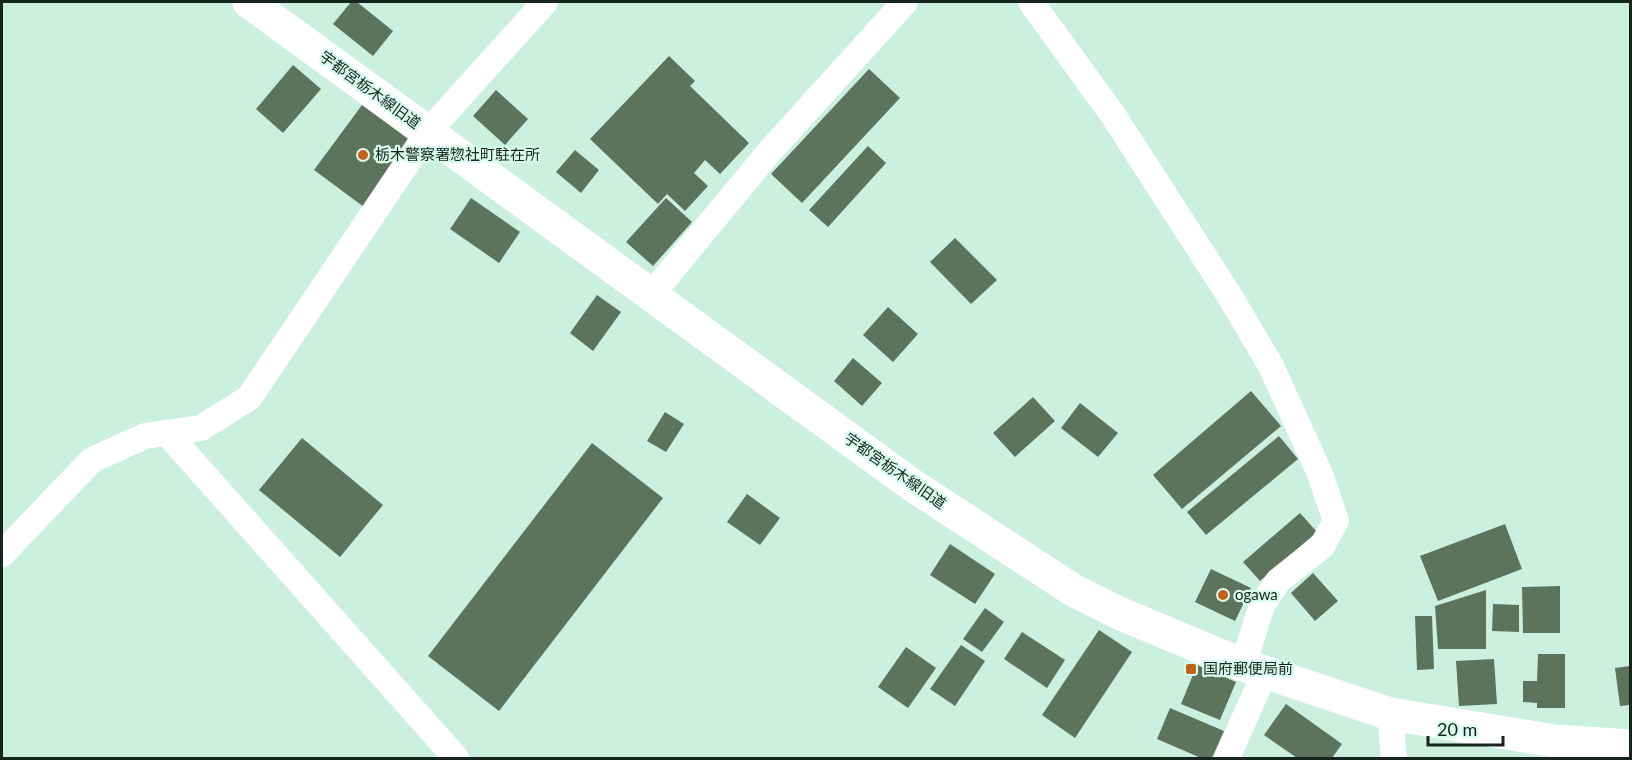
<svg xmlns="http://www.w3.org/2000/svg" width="1632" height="760" viewBox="0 0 1632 760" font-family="Lato,'Noto Sans JP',sans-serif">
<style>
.building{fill:#5c735c}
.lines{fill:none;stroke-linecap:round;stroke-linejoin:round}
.street{stroke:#fff;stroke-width:26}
.secondary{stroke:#fff;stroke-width:33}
.poi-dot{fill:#c1621a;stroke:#d8fded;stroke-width:2}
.labels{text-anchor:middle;stroke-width:4.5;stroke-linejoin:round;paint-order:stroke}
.street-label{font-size:15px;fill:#17251f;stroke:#d8fded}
.poi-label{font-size:15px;fill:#17251f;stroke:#d8fded;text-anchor:start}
</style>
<rect width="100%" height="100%" fill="#cbf0e0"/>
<!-- building -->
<g class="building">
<polygon points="351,2 357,2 393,31 373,56 333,24"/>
<polygon points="669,56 695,81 690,86 749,143 720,174 705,160 694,173 708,186 685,211 667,194 658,204 590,139"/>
<polygon points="293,65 321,89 283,133 256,109"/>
<polygon points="869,69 900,98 802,203 771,174"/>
<polygon points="496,90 528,119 505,145 473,116"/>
<polygon points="362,105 411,141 364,207 314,170"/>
<polygon points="868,146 886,163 828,227 809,210"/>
<polygon points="575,150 599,170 581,193 556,172"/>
<polygon points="471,198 520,232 499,263 450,229"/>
<polygon points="666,198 692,222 653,266 626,242"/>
<polygon points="955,238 997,280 971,304 930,262"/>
<polygon points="597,295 621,312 593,351 570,333"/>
<polygon points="888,307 918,334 893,362 863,335"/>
<polygon points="853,358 882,383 862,406 834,381"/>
<polygon points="1251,391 1281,426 1182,509 1153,475"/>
<polygon points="1033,397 1055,421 1015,457 993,433"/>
<polygon points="1080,403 1118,433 1098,457 1061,428"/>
<polygon points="665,412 684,424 666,452 647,441"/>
<polygon points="1279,436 1298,459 1206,535 1187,512"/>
<polygon points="302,438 383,505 340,557 259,490"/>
<polygon points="592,443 663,498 499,711 428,656"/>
<polygon points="747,494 780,518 760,545 727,522"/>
<polygon points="1300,513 1317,532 1260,581 1243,562"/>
<polygon points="1505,524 1522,569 1438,601 1420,556"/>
<polygon points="950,544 995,574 975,604 930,575"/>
<polygon points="1211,569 1251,588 1235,621 1195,602"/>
<polygon points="1313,573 1338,601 1315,621 1291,593"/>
<polygon points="1560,586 1560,633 1523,633 1522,587"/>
<polygon points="1486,590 1486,649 1438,649 1435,606"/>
<polygon points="1493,604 1519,605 1519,632 1492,631"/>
<polygon points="985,608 1004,622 982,652 963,639"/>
<polygon points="1415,616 1432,616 1434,669 1417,670"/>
<polygon points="1099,630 1132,652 1075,738 1042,715"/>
<polygon points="1022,632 1065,660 1047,688 1004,659"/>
<polygon points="961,645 985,661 955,706 930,689"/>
<polygon points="906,647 936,668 908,708 878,687"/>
<polygon points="1538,654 1565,654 1565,708 1537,708 1537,703 1523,702 1523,681 1537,681"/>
<polygon points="1494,659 1497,704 1459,706 1456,661"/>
<polygon points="1197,665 1236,682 1220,720 1181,704"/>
<polygon points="1630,666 1630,705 1620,706 1615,668"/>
<polygon points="1286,704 1342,744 1332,758 1297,758 1264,735"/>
<polygon points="1170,708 1224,731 1212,758 1201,758 1157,739"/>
</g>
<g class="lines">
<!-- street -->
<g class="street">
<polyline points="1031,2 1113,115 1229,295 1271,366 1320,474 1336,521 1322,546 1278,581 1262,605 1243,665"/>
<polyline points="651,295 770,151 905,2"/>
<polyline points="167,433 456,758"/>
<polyline points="2,554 92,460 145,436 201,428 249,398 428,132 545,2"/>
<polyline points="1390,714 1394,758"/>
<polyline points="1227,758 1265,672"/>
</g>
<!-- secondary -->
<polyline class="secondary" points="249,2 912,485 1073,590 1119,613 1243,665 1390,714 1555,741 1630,746"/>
</g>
<!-- markers -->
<g class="poi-dot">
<circle cx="363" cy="155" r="6"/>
<circle cx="1223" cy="595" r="6"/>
<rect x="1185" y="663" width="12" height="12" rx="3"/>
</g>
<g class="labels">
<!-- street labels -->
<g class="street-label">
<text transform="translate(370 90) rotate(36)" y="5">宇都宮栃木線旧道</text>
<text transform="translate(895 471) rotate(35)" y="5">宇都宮栃木線旧道</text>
</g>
<!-- poi labels -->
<g class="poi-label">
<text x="375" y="160">栃木警察署惣社町駐在所</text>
<text x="1235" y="600">ogawa</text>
<text x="1203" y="674">国府郵便局前</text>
</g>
</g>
<!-- border -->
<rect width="1632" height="760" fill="none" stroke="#17251f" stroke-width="6"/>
<!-- scale -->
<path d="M1428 736v9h75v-9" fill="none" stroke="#17251f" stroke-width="3"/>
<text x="1437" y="736" font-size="18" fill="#17251f" stroke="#d8fded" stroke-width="4.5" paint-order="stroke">20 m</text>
</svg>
